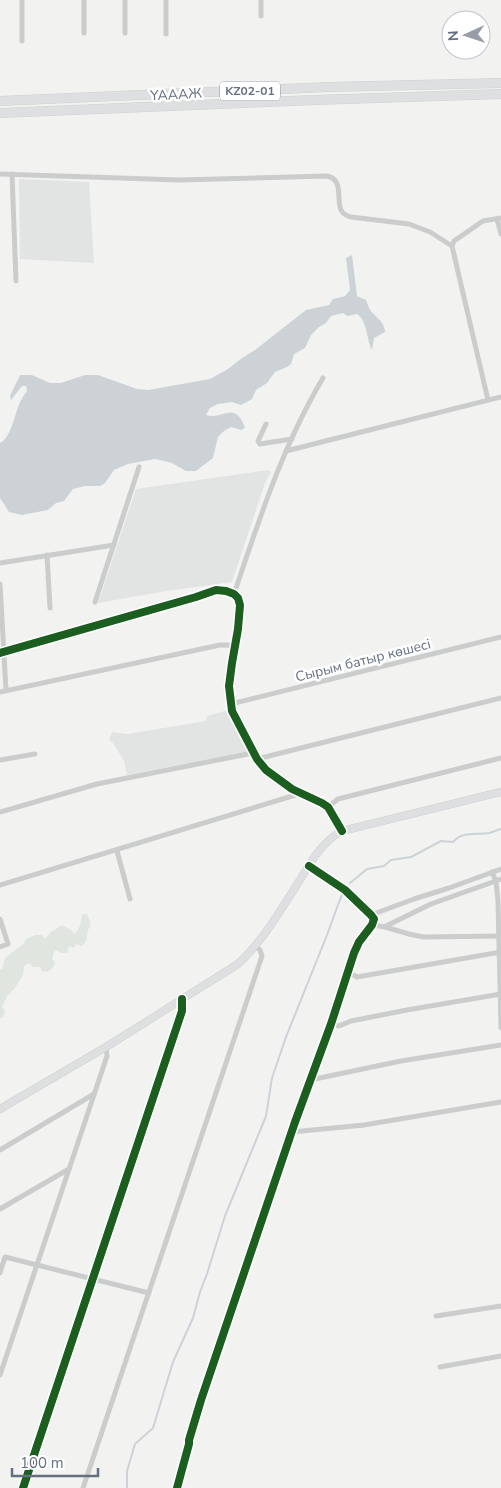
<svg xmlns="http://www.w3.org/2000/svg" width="501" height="1488" viewBox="0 0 501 1488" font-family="'Nunito Sans',sans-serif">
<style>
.built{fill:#e2e4e3}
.green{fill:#e1e5df}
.water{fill:#ccd2d6}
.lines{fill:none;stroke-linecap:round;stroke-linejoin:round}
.stream{stroke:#ccd2d6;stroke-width:2}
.secondary-casing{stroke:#cecfcf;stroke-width:8}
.highway-casing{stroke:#cfd0d0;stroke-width:10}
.street{stroke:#cbcccc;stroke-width:5}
.secondary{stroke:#dedfe0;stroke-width:7}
.highway{stroke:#dedfe0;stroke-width:9}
.cycleway-casing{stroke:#fff;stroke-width:11}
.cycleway{stroke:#1b5e20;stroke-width:8}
.labels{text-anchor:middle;stroke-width:5;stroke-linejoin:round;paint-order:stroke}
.shield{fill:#fff;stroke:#929aa6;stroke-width:1}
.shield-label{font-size:12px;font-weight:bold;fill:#646f80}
.street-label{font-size:14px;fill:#646f80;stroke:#fff}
</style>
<rect width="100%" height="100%" fill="#f2f3f1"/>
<!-- built -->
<g class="built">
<polygon points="19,179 89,182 94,263 20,259"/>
<polygon points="268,470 271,472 265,483 232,582 167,591 98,603 136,489"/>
<polygon points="228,710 248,752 127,775 124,761 113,743 109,740 112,732 127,734 206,721 207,716"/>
</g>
<!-- green -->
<path class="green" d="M82 914H87C89 918 91 923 90 927 89 928 88 929 88 931 85 939 90 940 81 946L76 944 74 948 69 946 67 953H61L56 950 54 952 52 959 55 962 53 968 47 972 42 971 40 967H33L29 963 24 966 23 975 15 988 8 995 2 1007 5 1011 4 1016 0 1019V969H2L5 958 23 944 26 939 35 935H42L45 939 51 932 62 925 71 930 74 934C80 930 81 921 82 914Z"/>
<!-- water -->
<path class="water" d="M352 255 357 296 366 300C367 303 368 305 369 308 374 317 385 321 385 332L374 338 372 350C366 338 368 322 357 314L347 316 343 313 331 316 326 323 319 327 311 335 305 348 294 354 291 364 287 367 275 372 267 383 256 390 252 399 241 405 232 402 218 404 210 408 206 415C222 421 235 399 245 428L241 430 231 427 224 431 218 437 213 458 196 471H186L172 463 155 459 128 464 114 470 105 483 100 486H85L73 489 64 501 56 503 48 510 22 515 9 512 0 498V443C11 438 15 413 20 402 22 398 24 395 27 391L26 386H22L11 400 10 396 20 375H32L50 383H61L85 375H98L137 389 148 390 210 379 228 369 242 358 255 350 306 310 329 305 333 299 345 296 350 290 346 258Z"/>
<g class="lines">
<!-- stream -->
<g class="stream">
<path d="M350 883 367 869 384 866 391 860 411 857 441 841 453 842C462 831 476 835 489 833 493 832 497 830 501 829"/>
<polyline points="127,1488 127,1471 135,1444 153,1428 173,1362 193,1318 200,1292 207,1274 225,1216 266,1116 272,1078 286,1037 327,935 339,902 343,893"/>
</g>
<defs>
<path id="secondary" d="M0 1109 106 1047 238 964C262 942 280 911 298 883 310 864 321 842 342 831L501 792"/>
<g id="highway">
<polyline points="0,101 329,87 501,83"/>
<polyline points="0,113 315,100 501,94"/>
</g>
</defs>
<!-- secondary casing -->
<use href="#secondary" class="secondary-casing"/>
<!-- highway casing -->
<use href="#highway" class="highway-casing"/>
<!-- street -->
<g class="street">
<polyline points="84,0 84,33"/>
<polyline points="125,0 125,33"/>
<polyline points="166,0 166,34"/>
<polyline points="261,0 261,16"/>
<polyline points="22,41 22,0"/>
<path d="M0 174 179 180 327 176C344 180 336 198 341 210 343 214 347 216 351 217L409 224 430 232 452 246"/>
<polyline points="12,174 16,281"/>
<polyline points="497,219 501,234"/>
<polyline points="488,400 452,246 454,241 483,221 501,218"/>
<polyline points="266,424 258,441 260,444 292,439"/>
<polyline points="286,451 501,397"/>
<polyline points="47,555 50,608"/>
<polyline points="0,563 114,545"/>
<polyline points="0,584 6,690"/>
<path d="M234 594C259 520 283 445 323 378"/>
<polyline points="95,602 139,467"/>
<polyline points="0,653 196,597 216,590 226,591 234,594 238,598 240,605 238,629 232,663 229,686 232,711 257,759 266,770 292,789 322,803 328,807 342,831"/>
<polyline points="0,692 220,645 228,645 234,648"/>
<polyline points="231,704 501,637"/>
<polyline points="257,759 501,698"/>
<polyline points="0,760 35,754"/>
<polyline points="328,807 338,799 501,758"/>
<polyline points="0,812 97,784 253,753"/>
<polyline points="117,851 130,899"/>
<polyline points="492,872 496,881 498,901 501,1028"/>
<polyline points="0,885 302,793"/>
<polyline points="371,915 414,899 449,888 501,869"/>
<polyline points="0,919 8,944 0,947"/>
<polyline points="372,925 385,927 409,934 423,937 501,936"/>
<polyline points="386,926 431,904 501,879"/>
<polyline points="348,972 357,977 501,952"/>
<polyline points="331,1024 339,1026 351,1021 407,1010 501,994"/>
<polyline points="310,1080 401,1061 501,1045"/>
<polyline points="292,1132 364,1125 501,1102"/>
<polyline points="0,1150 94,1094"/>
<polyline points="0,1209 69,1169"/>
<polyline points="0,1273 5,1257 149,1293"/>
<polyline points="436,1316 501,1306"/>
<polyline points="440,1367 501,1356"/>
<polyline points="0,1375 107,1056 106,1047"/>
<polyline points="23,1488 182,1011 182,999"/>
<polyline points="83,1488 262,956 260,950 255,946"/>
<polyline points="177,1488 189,1444 189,1440 201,1400 295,1122 331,1024 354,953 359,942 372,925 374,919 371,915 345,890 309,866"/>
</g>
<!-- secondary -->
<use href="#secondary" class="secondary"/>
<!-- highway -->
<use href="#highway" class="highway"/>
<defs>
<g id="cycleway">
<polyline points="0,653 196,597 216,590 226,591 234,594 238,598 240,605 238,629 232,663 229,686 232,711 257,759 266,770 292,789 322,803 328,807 342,831"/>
<polyline points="23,1488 182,1011 182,999"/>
<polyline points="177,1488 189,1444 189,1440 201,1400 295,1122 331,1024 354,953 359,942 372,925 374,919 371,915 345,890 309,866"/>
</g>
</defs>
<!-- cycleway casing -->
<use href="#cycleway" class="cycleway-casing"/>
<!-- cycleway -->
<use href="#cycleway" class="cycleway"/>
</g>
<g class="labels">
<!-- shield labels -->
<rect class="shield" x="220" y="81.5" width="60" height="19" rx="4"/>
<g class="shield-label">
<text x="250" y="95">KZ02-01</text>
</g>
<!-- street labels -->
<g class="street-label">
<text transform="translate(176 94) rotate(-3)" y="5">ҮАААЖ</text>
<text transform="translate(363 660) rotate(-14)" y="5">Сырым батыр көшесі</text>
</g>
</g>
<!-- north arrow -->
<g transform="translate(466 35) rotate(267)"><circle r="24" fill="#ffffff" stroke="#c1c5cc"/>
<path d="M0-4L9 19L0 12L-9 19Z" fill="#969da8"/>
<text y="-8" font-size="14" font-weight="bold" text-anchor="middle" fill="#646f80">N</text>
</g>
<!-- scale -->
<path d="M12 1468v8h86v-8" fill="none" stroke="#646f80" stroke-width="2.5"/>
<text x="20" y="1468" font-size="15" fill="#646f80" stroke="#ffffff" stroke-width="4" paint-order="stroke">100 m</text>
</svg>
